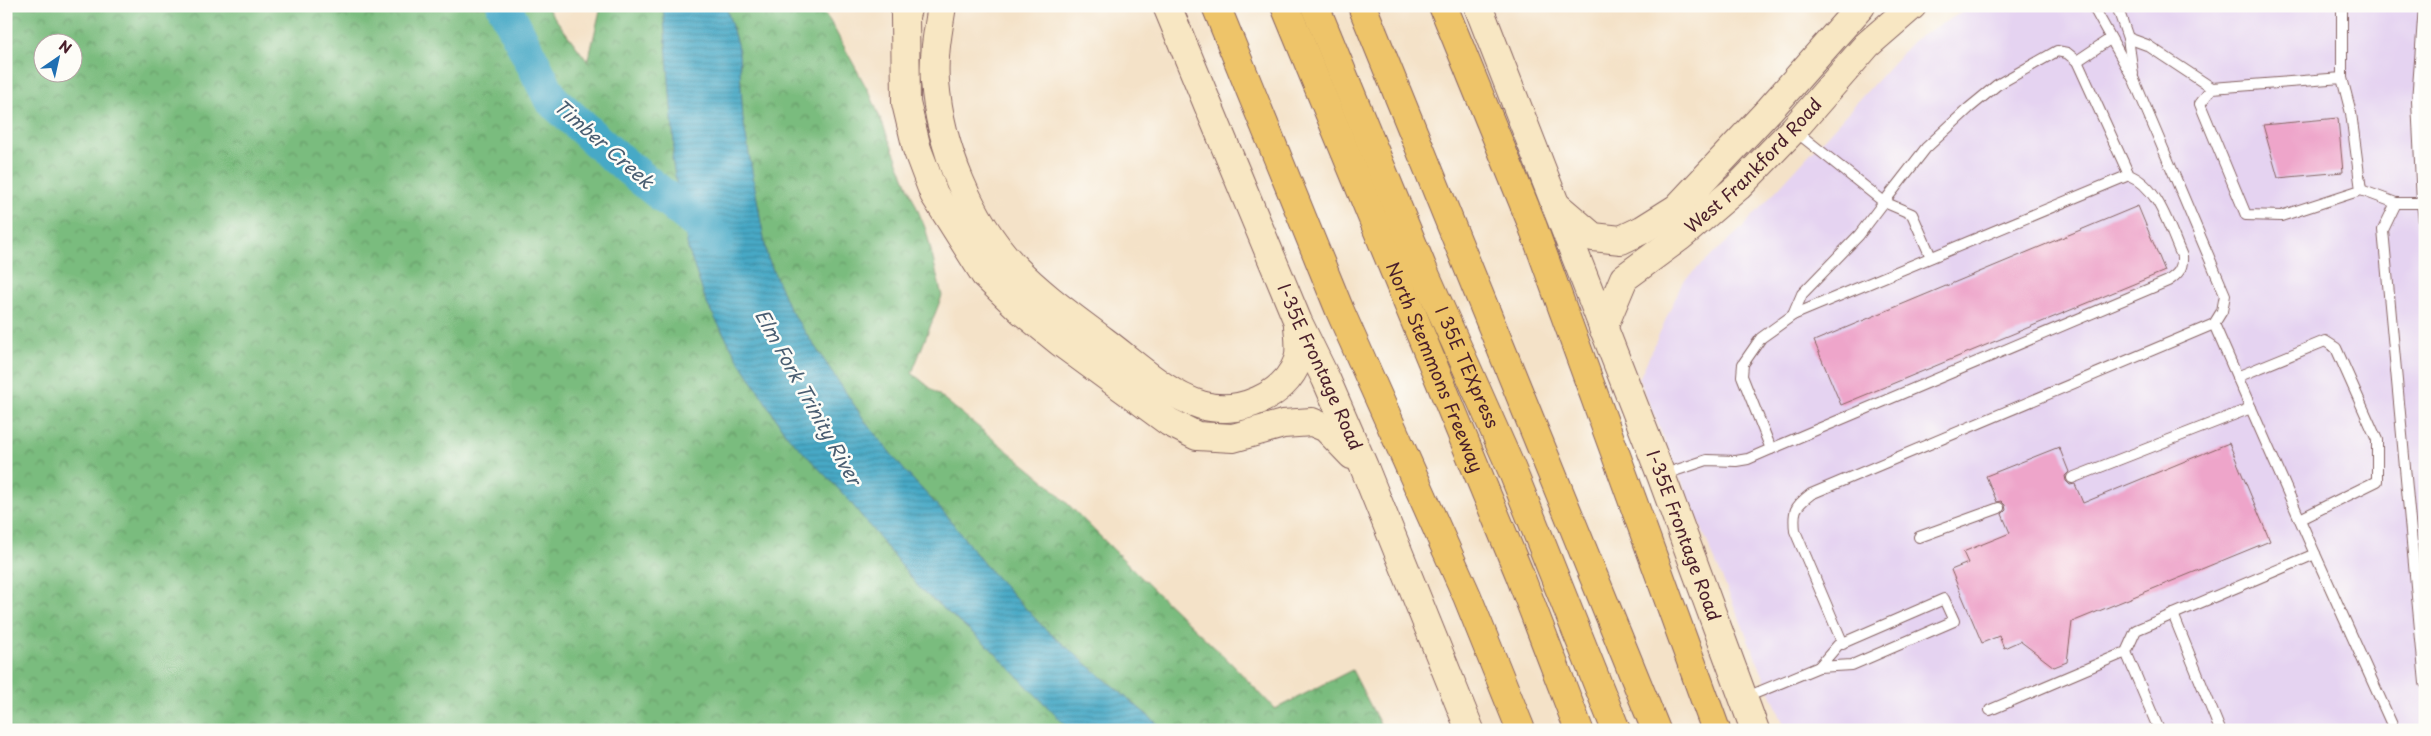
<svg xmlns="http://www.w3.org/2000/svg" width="2431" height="736" viewBox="0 0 2431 736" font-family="'Playpen Sans',sans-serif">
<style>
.built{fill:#e5d3f1}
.forest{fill:url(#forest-crowns);stroke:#626e54;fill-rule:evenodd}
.water{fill:url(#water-rules);stroke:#486478}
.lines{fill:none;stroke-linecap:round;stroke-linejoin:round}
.river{stroke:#47a9c6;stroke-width:35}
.building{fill:#eea5ca}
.lane-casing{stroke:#866362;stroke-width:12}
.secondary-casing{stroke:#866362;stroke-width:30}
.highway-casing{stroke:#866362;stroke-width:30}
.lane{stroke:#fff;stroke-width:10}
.secondary{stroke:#f8e7c3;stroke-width:28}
.highway{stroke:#eec469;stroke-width:28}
.labels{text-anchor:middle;stroke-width:5;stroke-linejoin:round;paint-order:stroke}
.street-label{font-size:18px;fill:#4a1f2b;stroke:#fdfcf7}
.water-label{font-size:19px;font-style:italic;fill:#495d71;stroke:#fdfcf7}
</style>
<defs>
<pattern id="forest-crowns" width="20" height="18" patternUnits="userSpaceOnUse" patternTransform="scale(1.25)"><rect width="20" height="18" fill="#7abc7e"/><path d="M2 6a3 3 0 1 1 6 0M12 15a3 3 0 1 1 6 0" fill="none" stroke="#669867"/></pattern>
<pattern id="water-rules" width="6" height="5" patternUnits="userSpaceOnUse" patternTransform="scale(1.25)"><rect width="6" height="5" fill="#47a9c6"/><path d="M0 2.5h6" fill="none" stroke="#3d89a1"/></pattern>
</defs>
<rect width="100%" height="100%" fill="#fdfcf7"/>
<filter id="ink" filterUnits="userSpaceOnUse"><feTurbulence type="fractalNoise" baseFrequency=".02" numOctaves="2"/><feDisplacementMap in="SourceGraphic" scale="10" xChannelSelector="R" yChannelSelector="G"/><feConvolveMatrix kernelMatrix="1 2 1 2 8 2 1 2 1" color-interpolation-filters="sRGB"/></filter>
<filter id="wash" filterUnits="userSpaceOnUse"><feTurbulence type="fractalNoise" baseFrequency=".0096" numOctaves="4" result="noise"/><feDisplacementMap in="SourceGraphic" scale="20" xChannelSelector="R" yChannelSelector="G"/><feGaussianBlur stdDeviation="1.12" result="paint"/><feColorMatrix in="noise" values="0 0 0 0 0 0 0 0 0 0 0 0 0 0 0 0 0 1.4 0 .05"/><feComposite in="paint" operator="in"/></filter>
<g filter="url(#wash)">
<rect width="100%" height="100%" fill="#f4e2c8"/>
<!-- built -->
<polygon class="built" points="1973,6 2425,6 2425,730 1786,730 1639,379 1683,281 1739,231 1915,39"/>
<!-- forest -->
<path class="forest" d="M6 6H546L588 62 601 6H819L830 21 871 96 926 230 942 296 912 373 1047 483 1158 594 1231 663 1275 709 1352 670 1383 730H6ZM42 42H72V72H42Z"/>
<!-- water -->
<polygon class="water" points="663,6 726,6 739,51 743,119 767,256 789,308 867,424 905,471 947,516 984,564 1044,628 1165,730 1070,730 987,645 921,590 847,498 785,433 735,354 707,304 688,249 672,159 674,144"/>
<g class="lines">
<!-- river -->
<polyline class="river" points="504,6 551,99 609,152 717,239"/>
</g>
<g id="blocks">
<!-- building -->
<g class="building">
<polygon points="2338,118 2343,172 2278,178 2263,125"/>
<polygon points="2138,206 2165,271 1841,405 1814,341"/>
<polygon points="2229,443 2270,541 2072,622 2067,662 2054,667 2020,641 2004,648 1999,636 1982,643 1951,570 1968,563 1963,552 2010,533 2002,514 2006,510 2005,505 2001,501 1997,502 1986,476 2059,447 2069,472 2065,476 2066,481 2070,485 2075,484 2083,503"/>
</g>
</g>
</g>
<g filter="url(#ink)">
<use href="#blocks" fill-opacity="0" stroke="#866362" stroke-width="1"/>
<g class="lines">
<defs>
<g id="lane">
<polyline points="2117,6 2128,38 2133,74"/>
<polyline points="2342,6 2342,78 2351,113 2361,190 2281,216 2246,215 2200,104 2212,88 2342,78"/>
<polyline points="2424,6 2417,101 2422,203 2396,203 2383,230 2425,683"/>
<polyline points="2128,38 2147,45 2212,88"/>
<polyline points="1794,130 1884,202 1926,148 1969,108 1997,85 2057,51 2067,53 2077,61 2110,39"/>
<polyline points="2361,190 2396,203"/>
<polyline points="2425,202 2422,203 2425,231"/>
<polyline points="1793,315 2129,175"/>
<polyline points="2214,324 2315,554"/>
<polyline points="2237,377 2325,341 2336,348 2377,440 2377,481 2300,519"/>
<path d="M1771 449 2168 281C2178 274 2183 269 2182 256 2169 228 2159 187 2129 175L2077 61"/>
<polyline points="1662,475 1707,460 1736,461 1748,459 1771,449 1742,376 1743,364 1761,338 1793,315 1802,294 1859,235 1884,202 1912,214 1931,257"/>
<polyline points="2072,478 2251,408"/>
<polyline points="1919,537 1999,508"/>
<polygon points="1944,599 1954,621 1852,665 1819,667 1838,645"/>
<polyline points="2173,614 2220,730"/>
<path d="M1843 644 1795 531C1793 511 1794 507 1811 494L2214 324 2222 311 2225 295 2134 80 2093 6"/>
<polyline points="2126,652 2159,730"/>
<polyline points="1744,698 1819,667"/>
<polyline points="1990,710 2126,652 2136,630 2315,554 2393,727 2391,730"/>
</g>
<g id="secondary">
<polyline points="908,6 905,16 906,103 917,149 934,194 985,275 1022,311 1060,342 1169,422 1197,436 1233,438 1283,424 1312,422 1326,428 1352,455"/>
<path d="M942 6C938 31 933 56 935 81 940 147 970 221 1016 269 1042 296 1074 318 1104 341 1135 364 1164 393 1201 405 1237 416 1285 397 1298 360 1301 349 1299 337 1298 326"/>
<path id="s1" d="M1167 6 1298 322 1326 379 1364 467 1470 730"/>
<path id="s2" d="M1478 6 1661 475 1755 730"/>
<polyline points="1558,207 1593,237 1621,240 1642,230 1677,208 1770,109 1861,6"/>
<path id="s3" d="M1603 328 1624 278 1681 236 1738 187 1794 129 1867 45 1912 6"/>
</g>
<g id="highway">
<polyline points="1216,6 1340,311 1467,596 1521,730"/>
<path id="s4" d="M1285 6 1519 573 1579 730"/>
<path id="s5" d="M1315 6 1422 267 1512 470 1616 730"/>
<polyline points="1362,6 1656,730"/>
<polyline points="1443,6 1530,219 1716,730"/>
</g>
</defs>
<!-- lane casing -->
<use href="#lane" class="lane-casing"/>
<!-- secondary casing -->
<use href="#secondary" class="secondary-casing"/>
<!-- highway casing -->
<use href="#highway" class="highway-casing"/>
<!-- lane -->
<use href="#lane" class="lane"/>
<!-- secondary -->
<use href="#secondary" class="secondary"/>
<!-- highway -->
<use href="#highway" class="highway"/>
</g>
</g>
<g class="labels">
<!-- street labels -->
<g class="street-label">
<text dy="6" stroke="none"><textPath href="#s3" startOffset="226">West Frankford Road</textPath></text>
<text dy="6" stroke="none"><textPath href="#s1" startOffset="392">I-35E Frontage Road</textPath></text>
<text dy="6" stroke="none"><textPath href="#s4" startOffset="391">North Stemmons Freeway</textPath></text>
<text dy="6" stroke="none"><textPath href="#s5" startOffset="392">I 35E TEXpress</textPath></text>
<text dy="6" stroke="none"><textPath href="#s2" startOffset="568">I-35E Frontage Road</textPath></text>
</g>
<!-- water labels -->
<g class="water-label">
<text transform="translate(604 144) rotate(41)" y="7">Timber Creek</text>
<text transform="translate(808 397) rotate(61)" y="7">Elm Fork Trinity River</text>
</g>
</g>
<!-- margin -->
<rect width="2431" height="736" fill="none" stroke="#fdfcf7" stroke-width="25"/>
<!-- north arrow -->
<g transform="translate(58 58) rotate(34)"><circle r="24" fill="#fdfcf7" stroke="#b5a4a5"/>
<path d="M0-4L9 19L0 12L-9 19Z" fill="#1f6fb2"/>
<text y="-8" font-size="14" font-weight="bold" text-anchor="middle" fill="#4a1f2b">N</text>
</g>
</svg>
